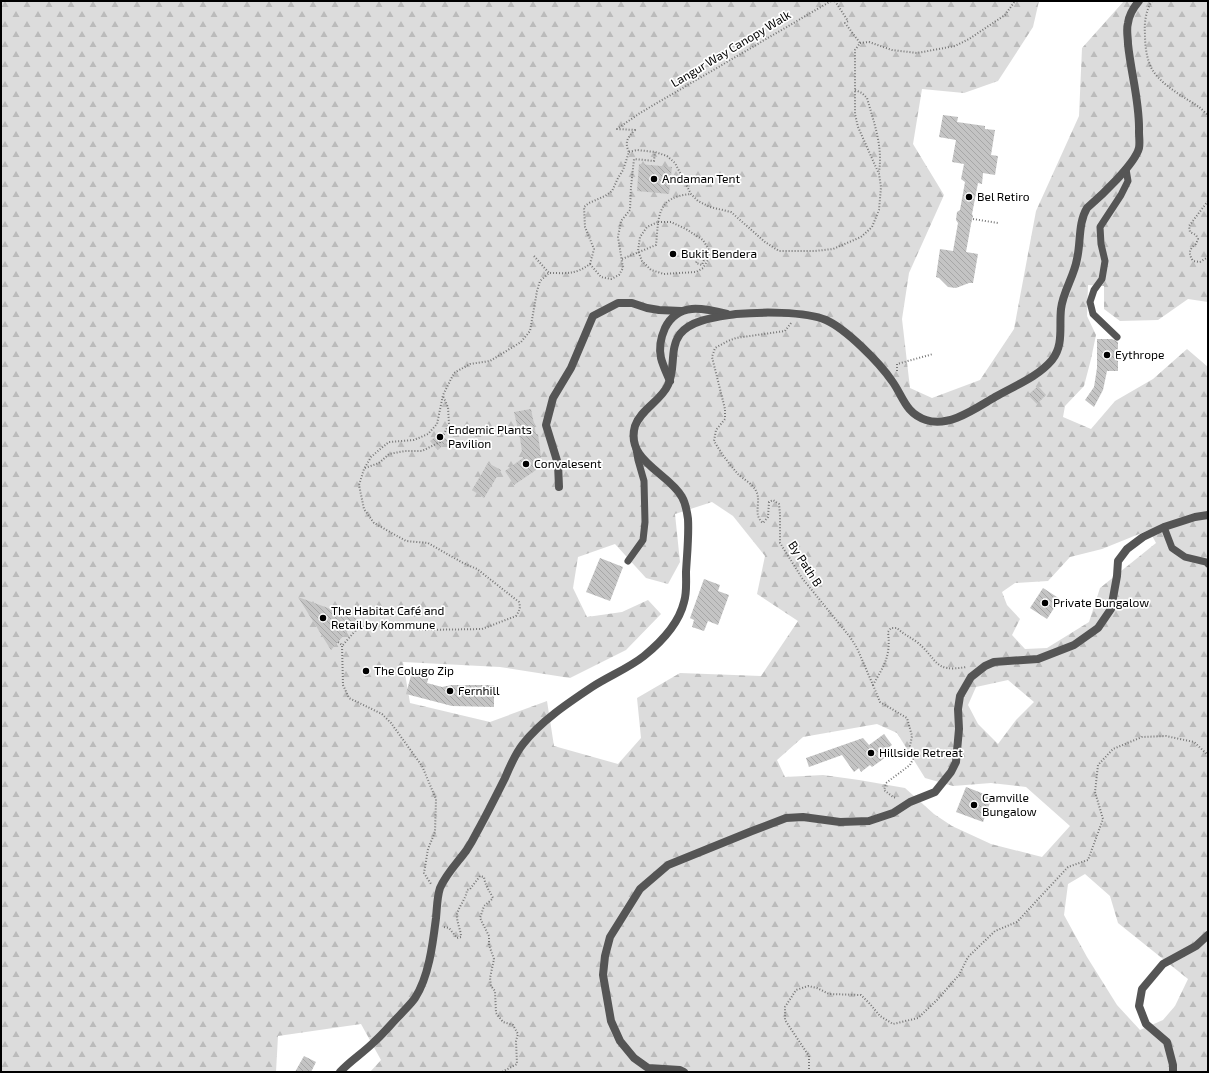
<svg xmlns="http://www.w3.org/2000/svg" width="1209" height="1073" viewBox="0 0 1209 1073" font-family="'Exo 2',sans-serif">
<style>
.forest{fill:url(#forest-firs);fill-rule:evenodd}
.building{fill:url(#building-back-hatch)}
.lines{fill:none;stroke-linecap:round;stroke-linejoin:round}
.path{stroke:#777;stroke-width:2;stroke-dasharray:1 2;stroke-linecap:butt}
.lane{stroke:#555;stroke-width:7}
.street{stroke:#555;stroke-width:8}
.poi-dot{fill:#000;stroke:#fff;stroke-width:1.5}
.labels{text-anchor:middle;stroke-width:3.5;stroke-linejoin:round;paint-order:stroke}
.street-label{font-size:12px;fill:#000;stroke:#fff}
.poi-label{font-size:12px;fill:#000;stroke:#fff;text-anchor:start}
</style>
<defs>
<pattern id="forest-firs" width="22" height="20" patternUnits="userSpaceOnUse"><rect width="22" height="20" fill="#dcdcdc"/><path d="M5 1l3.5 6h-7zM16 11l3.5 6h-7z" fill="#bbb"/></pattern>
<pattern id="building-back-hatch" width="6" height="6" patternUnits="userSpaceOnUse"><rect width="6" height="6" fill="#c4c4c4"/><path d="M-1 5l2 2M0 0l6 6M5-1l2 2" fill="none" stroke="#a7a7a7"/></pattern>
</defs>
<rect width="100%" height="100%" fill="#fff"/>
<!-- forest -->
<path class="forest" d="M1 1H1039L1033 27 998 81 964 93 922 89 913 144 944 195 909 273 902 319 910 388 932 398 980 380 1014 329 1036 211 1079 116 1082 48 1124 1H1208V302L1188 299 1158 320 1120 321 1104 309V286L1088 285 1087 316 1096 335 1091 359 1084 386 1065 406 1063 417 1091 429 1115 401 1153 379 1187 349 1208 367V1072H370L381 1060 361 1024 278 1036 276 1072H1ZM712 502 733 516 765 556 757 594 798 621 761 676 680 673 637 698 641 738 618 764 554 746 547 701 490 722 410 703 403 662 500 667 570 678 626 650 661 614 648 600 622 612 587 617 573 588 578 557 615 544 646 578 668 584 680 562 675 514ZM1149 530 1156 543 1100 588 1089 622 1047 648 1025 649 1012 635 1020 619 1007 605 1002 592 1015 583 1048 581 1070 557 1102 549ZM1008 680 1034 702 1016 720 998 744 978 724 968 705 976 687ZM877 724 897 733 925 778 953 786 991 783 1026 787 1070 826 1042 857 991 844 952 826 934 814 905 788 859 780 823 775 785 777 777 760 803 737ZM1085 874 1110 896 1118 923 1188 979 1175 1006 1163 1020 1140 1030 1117 1005 1087 957 1064 915 1068 884Z"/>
<!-- building -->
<g class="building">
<polygon points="943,115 958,117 957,122 985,126 985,129 995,130 991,155 998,156 995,175 983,173 982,184 978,183 972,214 973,216 971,224 966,252 978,254 973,283 969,283 956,288 948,287 939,278 936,277 940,249 953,251 958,223 956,220 957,212 960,210 965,182 961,179 964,164 952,162 956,140 939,137"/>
<polygon points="639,164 672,167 669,194 637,191"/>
<polygon points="1097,339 1112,339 1118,342 1118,371 1107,371 1103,390 1094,407 1085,400 1094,387 1097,368"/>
<polygon points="1038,386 1046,395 1037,404 1028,395"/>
<polygon points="531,409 536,434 538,434 541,457 536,470 514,485 505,471 523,458 520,438 514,412"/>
<polygon points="440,433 448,441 438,450 430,441"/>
<polygon points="488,463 501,470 484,498 472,490"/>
<polygon points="600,558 623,567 610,601 586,592"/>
<polygon points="704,579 720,585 718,591 729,595 718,625 708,621 704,631 692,627 694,620 690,618"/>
<polygon points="1043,588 1060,599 1047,619 1030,608"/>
<polygon points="298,597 358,619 331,650"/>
<polygon points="413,668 430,672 427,683 442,687 452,685 494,685 494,707 452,706 406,694"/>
<polygon points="884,734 892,745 885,750 887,753 884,755 886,757 872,767 870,765 861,772 859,768 854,772 842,755 809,767 806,758 863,738 869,745"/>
<polygon points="966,787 992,797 983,822 956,812"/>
<polygon points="304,1056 316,1062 311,1072 295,1072"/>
</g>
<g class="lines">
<!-- path -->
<g class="path">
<polyline points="835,1 848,21 845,23 860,43"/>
<path d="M1152 1C1146 10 1144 23 1145 34 1145 44 1146 55 1150 65 1157 83 1184 97 1199 107 1202 109 1205 113 1208 115"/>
<polyline points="860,43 869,42 892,50 917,53 955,46 969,39 1005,15 1015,1"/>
<path d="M855 90 862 93 867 98C874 123 883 146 879 172"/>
<polyline points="629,152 637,150 655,152 667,156 675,163 691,194 698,201 710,207 731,212 765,242 779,251 815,251 833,249 861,237 872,227 879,210 881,187 879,174 858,127 855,114 855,50 860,43"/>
<path d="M1208 201 1189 226 1190 232 1196 235 1198 239 1196 244C1189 249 1188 253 1193 261L1200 262 1208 257"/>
<polyline points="973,219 998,223"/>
<polygon points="658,222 671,222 686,229 703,240 709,250 708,260 703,268 696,272 664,274 651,270 642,261 638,251 640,237 647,227"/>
<polygon points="701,250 707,252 702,265 696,263"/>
<polyline points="534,256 549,273"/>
<path d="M622 259 656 245C659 216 656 197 691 194"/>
<polyline points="590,264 601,277 611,279 619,275 623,268 618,237 621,221 630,210 631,187 634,159 654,161 655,152"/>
<path d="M791 323 785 331 736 338 728 341 715 348 712 357 725 409V419L716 430 714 441C721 453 729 464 738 474 743 479 753 484 756 491 762 501 752 514 763 523L768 517 769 502 773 500 779 504 780 514V543L802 578 850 637 857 648 873 685C884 665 891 657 888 632L891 628H897C903 634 910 637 917 642 938 659 933 673 966 667"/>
<polyline points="897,371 897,364 933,354"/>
<polyline points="365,468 379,463 389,454 405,451 422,451 440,442 449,424 448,407 443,396"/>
<path d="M351 627 355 631 372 623 421 630 482 629 516 616C519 611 521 608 519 602L477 569 463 563 428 543 406 541 374 523 364 509 359 485 364 469 371 457 379 450 389 442 414 440 428 434 437 424 443 395 454 373 470 364 490 361 521 342 530 331 537 291 540 281 549 273C568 273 574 275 590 264L594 249 585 227 584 207 589 203 605 196 612 191 618 178 623 170 629 152C624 142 628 137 635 130L617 129 640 113 831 1"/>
<polyline points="338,642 342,645 343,685 349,698 382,714 391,723 422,766 436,799 435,832 428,849 424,873 431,884"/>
<polyline points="343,645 355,631"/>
<polyline points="873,685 880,702 907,718 912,736 910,746 915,755 910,765 886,783 884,790 893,797 897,798"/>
<path d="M444 927 449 928 457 938 461 937C461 930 456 921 457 914 459 906 466 899 467 890L470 889 480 876 484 877C485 885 489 890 493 898L490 901 484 906 480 918 489 936V945L494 959 490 978 491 986 495 991 496 1013 503 1022 513 1025 518 1034 516 1041 517 1064 502 1072"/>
<polyline points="494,1072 501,1072"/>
<polyline points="809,1072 809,1056 785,1020 785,1007 796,990 808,986 817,988 829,994 861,995 870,1004 880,1016 893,1024 918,1018 937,1000 959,975 968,957 995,931 1017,922 1068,867 1088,860 1103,819 1095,792 1098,765 1113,749 1142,737 1166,736 1194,742 1208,755"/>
</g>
<!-- lane -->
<g class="lane">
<polyline points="1117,337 1093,314 1090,302 1094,290 1102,279 1105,261 1101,244 1100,227 1121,195 1128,181 1126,169"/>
<polyline points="1164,527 1172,548 1185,557 1206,562 1208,564"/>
<polyline points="628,561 643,540 645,522 644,481 638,460 636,449"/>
</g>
<!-- street -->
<g class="street">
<path d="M670 381C667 374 663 366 661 358 659 349 661 337 665 328 678 302 703 308 727 314"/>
<polyline points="559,487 558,464 546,425 553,398 571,368 593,316 618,303 632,303 647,308 659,310 681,311"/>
<path d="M340 1072C350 1061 363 1053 374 1042 383 1034 391 1024 400 1015 405 1009 411 1004 415 998 429 977 433 942 436 918 437 908 437 897 440 888 446 874 457 863 466 851 470 845 474 838 477 832 487 814 496 796 505 778 510 766 515 754 523 744 541 721 568 703 592 687 609 676 629 668 644 656 660 643 679 623 684 602 687 593 686 582 686 572 687 554 689 536 688 519 687 512 686 504 682 497 669 473 625 461 635 426 641 409 661 401 668 385 676 369 669 349 680 334 692 319 718 317 736 314 759 312 805 311 826 320 846 329 879 362 892 381 903 396 905 413 926 420 949 428 976 408 995 397 1014 386 1038 377 1052 360 1064 345 1059 327 1061 309 1063 291 1074 277 1077 259 1081 242 1078 223 1087 208 1101 196 1135 164 1139 148 1140 143 1139 137 1139 132 1140 103 1131 74 1128 44 1128 37 1126 30 1128 23 1129 15 1134 7 1139 1"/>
<polyline points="684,1072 680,1070 648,1068 634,1058 620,1041 611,1021 603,975 605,956 610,937 640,889 668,865 752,831 786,818 803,817 840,822 869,821 893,813 910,802 935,792 951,772 956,762 959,729 958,709 960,696 971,677 985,666 994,662 1038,659 1074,645 1098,628 1111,609 1117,576 1118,561 1127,549 1143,537 1164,527 1195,517 1208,515"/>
<polyline points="1173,1072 1173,1065 1167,1042 1146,1024 1139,1006 1142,989 1163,964 1196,946 1208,935"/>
</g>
</g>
<!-- markers -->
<g class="poi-dot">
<circle cx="654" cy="179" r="4"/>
<circle cx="969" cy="197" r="4"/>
<circle cx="673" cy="254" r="4"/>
<circle cx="1107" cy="355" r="4"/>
<circle cx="440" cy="437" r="4"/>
<circle cx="526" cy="464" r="4"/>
<circle cx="1045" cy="603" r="4"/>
<circle cx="323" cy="618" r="4"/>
<circle cx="366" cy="671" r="4"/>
<circle cx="450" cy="691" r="4"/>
<circle cx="871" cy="753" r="4"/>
<circle cx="974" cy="805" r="4"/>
</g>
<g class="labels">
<!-- street labels -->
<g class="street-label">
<text transform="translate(731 49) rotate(-31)" y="4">Langur Way Canopy Walk</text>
<text transform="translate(805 564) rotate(57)" y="4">By Path B</text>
</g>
<!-- poi labels -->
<g class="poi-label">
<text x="662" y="183">Andaman Tent</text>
<text x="977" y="201">Bel Retiro</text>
<text x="681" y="258">Bukit Bendera</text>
<text x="1115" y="359">Eythrope</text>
<text x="448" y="434">Endemic Plants<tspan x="448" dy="14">Pavilion</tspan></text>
<text x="534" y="468">Convalesent</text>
<text x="1053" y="607">Private Bungalow</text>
<text x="331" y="615">The Habitat Café and<tspan x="331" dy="14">Retail by Kommune</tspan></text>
<text x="374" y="675">The Colugo Zip</text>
<text x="458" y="695">Fernhill</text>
<text x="879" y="757">Hillside Retreat</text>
<text x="982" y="802">Camville<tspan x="982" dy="14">Bungalow</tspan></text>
</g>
</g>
<!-- border -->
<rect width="1209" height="1073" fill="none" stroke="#000000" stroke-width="4"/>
</svg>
